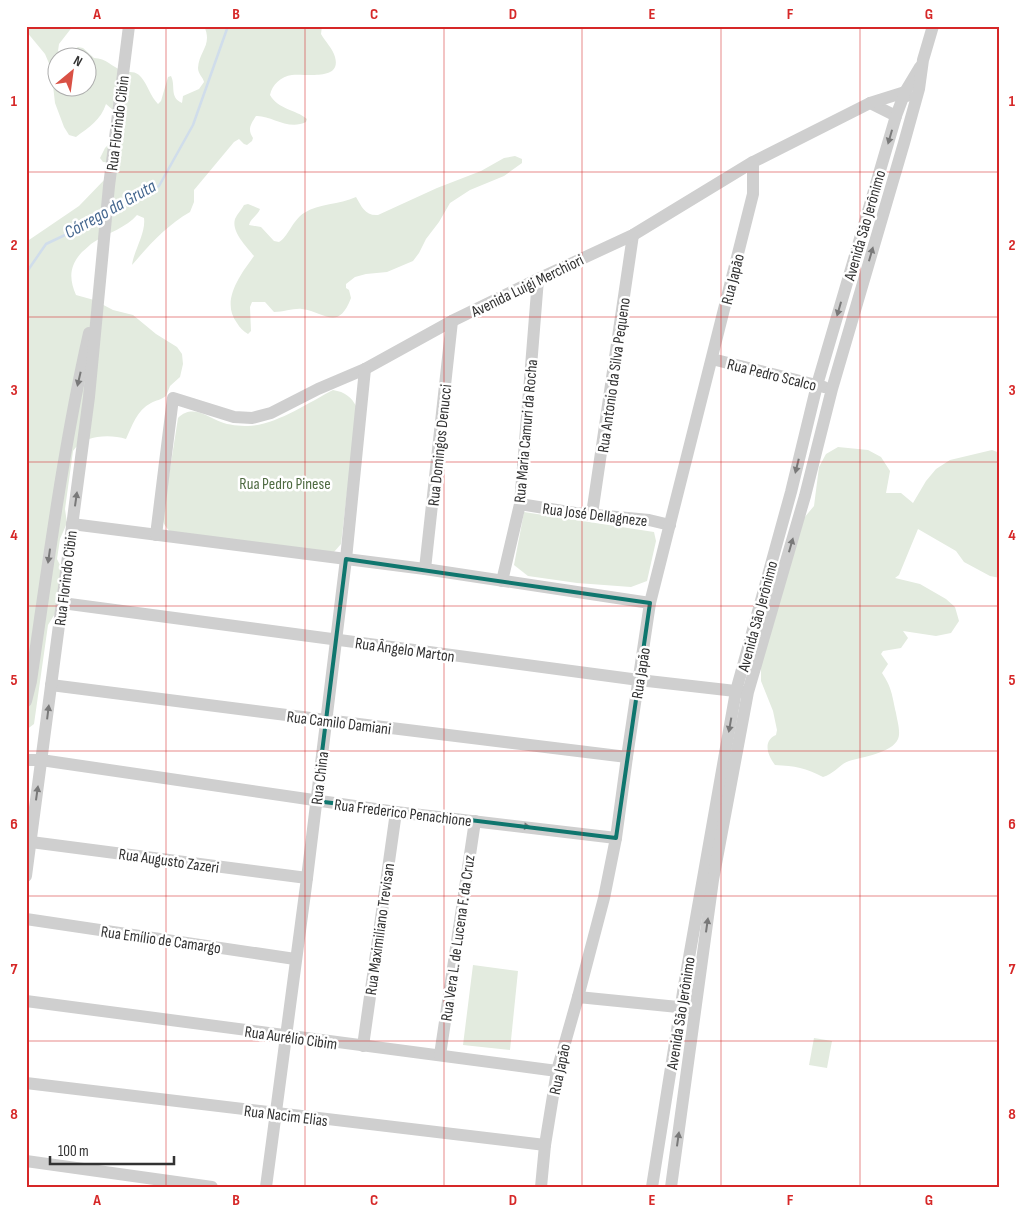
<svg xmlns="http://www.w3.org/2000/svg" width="1026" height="1213" viewBox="0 0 1026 1213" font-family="'Sofia Sans Condensed',sans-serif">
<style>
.green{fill:#e3ebdf;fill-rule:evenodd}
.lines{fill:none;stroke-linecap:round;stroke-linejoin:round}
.stream{stroke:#d0ddeb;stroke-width:2.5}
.minor{stroke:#cfcfcf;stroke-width:12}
.oneway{fill:#797979}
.marked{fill:none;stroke:#0f766e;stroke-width:4;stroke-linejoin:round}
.grid{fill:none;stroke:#d62828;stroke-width:1;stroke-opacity:0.55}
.labels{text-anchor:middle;stroke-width:5;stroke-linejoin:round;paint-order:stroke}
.street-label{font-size:16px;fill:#323232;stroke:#fff}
.park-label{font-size:16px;fill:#4f6b42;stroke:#fff}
.water-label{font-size:18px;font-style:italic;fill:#45678f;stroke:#fff}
.neatline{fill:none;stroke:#d62828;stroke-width:2}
.grid-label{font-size:16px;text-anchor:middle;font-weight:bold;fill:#d62828}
</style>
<rect width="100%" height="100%" fill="#fff"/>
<!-- green -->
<g class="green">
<path d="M26 26H73L59 44 58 51 64 56 78 47 83 48 94 58C106 58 112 67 123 71 130 73 135 70 141 77 148 85 150 96 158 104L161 101 168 77 171 76C176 86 169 97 182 103L183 96 199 89 204 82C203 77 198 74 198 68 199 51 213 45 204 26H322L321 34C325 41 333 49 335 57 342 82 304 73 292 75 281 76 272 85 270 95 279 110 295 109 307 119L306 122C288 131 271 115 256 116 251 124 247 129 253 138L252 141 247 145 244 144 239 139 234 142 194 190V202L190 212C166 226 150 244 132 265 134 250 146 233 144 218L137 215C126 228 109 232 94 242 90 244 86 249 82 252 69 266 69 279 76 295L94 300 113 310 133 315 156 334 177 347 182 354 183 364 180 377 170 386 166 396C161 400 156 400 151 403 137 410 132 426 126 439 109 434 84 435 73 451L65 509 67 523 60 539 57 559 62 569 56 612 48 625 34 724 26 730V242L79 206 107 177 112 163 103 162 100 158 105 148 113 140V110L106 104C101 120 89 127 76 137L69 135 64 127 55 103 51 68 45 54 26 31ZM58 58H88V88H58Z"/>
<path d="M515 156 522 159V163L504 176 470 190 450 203 439 222 426 239 419 253 413 261 387 272 366 274 355 277 346 284V288L349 290 351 298C338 332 325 312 302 309 294 308 284 312 274 312L265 302H252L250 307 251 331 248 334C243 331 240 328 237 323 220 301 241 274 254 256 247 247 231 232 235 219 237 214 242 209 244 205L248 204 260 209C258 215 250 219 249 225L261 227 274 241 279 242C288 237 292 221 304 213 319 203 339 205 356 197 362 207 365 216 378 215L437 188 481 171 504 158Z"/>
<path d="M333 390C345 392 352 397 357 408L341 544 334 552 171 532C165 527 162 522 163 514L178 418C192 404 206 416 221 422 228 425 240 426 248 426 276 425 308 403 333 390Z"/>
<path d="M838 447 868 450 881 457 890 471 886 493H901L913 503 926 481 936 469 950 460 992 450 1000 453V490L998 494 1000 510V578L990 576 964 562 956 551 918 529 899 575 895 578 920 584 946 599 955 607 959 621 951 633 936 636 903 631 908 638 901 648 883 651 881 654 888 664 882 673C892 688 892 695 896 713 897 720 901 732 898 739 892 753 862 757 849 761 840 764 834 774 823 777 806 768 795 766 775 765 768 756 762 741 776 735L777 730 773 711 761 681V656L804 518 814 506 819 467 826 454Z"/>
<polygon points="524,512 654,532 656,541 647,581 631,587 577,583 528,576 514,565"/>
<polygon points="473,965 518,971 510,1050 463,1045"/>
<polygon points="814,1038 832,1041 827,1068 809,1065"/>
</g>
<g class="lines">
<!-- stream -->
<g class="stream">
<polyline points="112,212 159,186 193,125 228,26"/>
<polyline points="26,273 46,244 103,217"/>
</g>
<!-- minor -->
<g class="minor">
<polyline points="870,103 896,116"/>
<polyline points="712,359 824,387"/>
<polyline points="520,504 575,513 649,520 670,525"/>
<polyline points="592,514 633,235"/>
<polyline points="72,524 425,569 650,603"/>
<polyline points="156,535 173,398 234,417 252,418 271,413 318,389 365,369 452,321 538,279 633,235 753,162 870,103 905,92 907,96"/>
<polyline points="425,569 452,321"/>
<polyline points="502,581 520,504 538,279"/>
<polyline points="62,603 639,680 744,692"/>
<polyline points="51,685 326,720 627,757"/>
<path d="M26 701 31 681C48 565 63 448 89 333"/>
<polyline points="26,760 41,760 396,812 616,838"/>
<polyline points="31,842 307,878"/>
<polyline points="26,876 89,397 109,186 129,26"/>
<polyline points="26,919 295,959"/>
<polyline points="578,997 688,1008"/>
<polyline points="26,1001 557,1071"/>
<polyline points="363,1046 396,812"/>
<polyline points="440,1055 475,821"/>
<polyline points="26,1083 545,1145"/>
<polyline points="26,1161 212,1187"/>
<polyline points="266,1187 307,878 346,559 365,369"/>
<polyline points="541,1187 545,1145 557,1071 578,997 604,898 616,838 627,757 650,603 753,194 753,162"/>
<polyline points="652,1187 684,986 736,691 791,492 817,385 896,116 905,92 920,67"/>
<polyline points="671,1187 713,880 748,692 805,496 832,389 904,143 919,89 923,60 933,26"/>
</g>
</g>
<!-- one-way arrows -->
<defs><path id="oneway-solid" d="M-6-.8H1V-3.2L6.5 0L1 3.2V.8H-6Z" transform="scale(1.25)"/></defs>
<g class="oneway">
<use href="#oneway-solid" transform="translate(890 137) rotate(106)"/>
<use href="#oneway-solid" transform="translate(871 254) rotate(-74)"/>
<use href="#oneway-solid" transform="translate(839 309) rotate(106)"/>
<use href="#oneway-solid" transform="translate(79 379) rotate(103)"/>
<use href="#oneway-solid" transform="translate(797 466) rotate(104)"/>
<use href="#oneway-solid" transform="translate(76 499) rotate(-82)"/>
<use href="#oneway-solid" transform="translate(791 545) rotate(-74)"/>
<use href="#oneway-solid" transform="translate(49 556) rotate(98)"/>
<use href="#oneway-solid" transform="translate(48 712) rotate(-83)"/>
<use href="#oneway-solid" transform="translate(730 725) rotate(100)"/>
<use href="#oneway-solid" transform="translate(37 793) rotate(-82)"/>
<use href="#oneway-solid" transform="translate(523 826) rotate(7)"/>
<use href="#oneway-solid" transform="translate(707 925) rotate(-82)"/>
<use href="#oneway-solid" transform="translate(678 1139) rotate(-82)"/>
</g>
<!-- marked area -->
<path class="marked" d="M346 559 650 603 616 838 316 801Z"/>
<!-- grid -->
<path class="grid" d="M166 26V1187M305 26V1187M444 26V1187M582 26V1187M721 26V1187M860 26V1187M26 172H1000M26 317H1000M26 462H1000M26 606H1000M26 751H1000M26 896H1000M26 1041H1000"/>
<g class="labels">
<!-- street labels -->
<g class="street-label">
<text transform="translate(117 123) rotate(-83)" y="6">Rua Florindo Cibin</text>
<text transform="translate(864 225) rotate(-74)" y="6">Avenida São Jerônimo</text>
<text transform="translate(732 279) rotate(-76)" y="6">Rua Japão</text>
<text transform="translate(527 285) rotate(-26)" y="6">Avenida Luigi Merchiori</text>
<text transform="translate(772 374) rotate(14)" y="6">Rua Pedro Scalco</text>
<text transform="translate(613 375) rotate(-82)" y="6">Rua Antonio da Silva Pequeno</text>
<text transform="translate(525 431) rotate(-85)" y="6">Rua Maria Camuri da Rocha</text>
<text transform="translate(439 445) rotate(-84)" y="6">Rua Domingos Denucci</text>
<text transform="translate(595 514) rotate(7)" y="6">Rua José Dellagneze</text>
<text transform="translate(65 578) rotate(-83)" y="6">Rua Florindo Cibin</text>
<text transform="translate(757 616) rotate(-75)" y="6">Avenida São Jerônimo</text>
<text transform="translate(405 649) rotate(8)" y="6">Rua Ângelo Marton</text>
<text transform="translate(640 673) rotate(-81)" y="6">Rua Japão</text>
<text transform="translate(339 722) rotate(7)" y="6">Rua Camilo Damiani</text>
<text transform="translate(319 778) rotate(-83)" y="6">Rua China</text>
<text transform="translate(403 812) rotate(7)" y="6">Rua Frederico Penachione</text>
<text transform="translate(169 860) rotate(8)" y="6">Rua Augusto Zazeri</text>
<text transform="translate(379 929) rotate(-82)" y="6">Rua Maximiliano Trevisan</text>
<text transform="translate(457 938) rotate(-82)" y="6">Rua Vera L. de Lucena F. da Cruz</text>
<text transform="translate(161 939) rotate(8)" y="6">Rua Emílio de Camargo</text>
<text transform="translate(680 1013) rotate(-81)" y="6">Avenida São Jerônimo</text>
<text transform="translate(291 1037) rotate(8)" y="6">Rua Aurélio Cibim</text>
<text transform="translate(559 1069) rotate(-78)" y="6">Rua Japão</text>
<text transform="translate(286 1115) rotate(7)" y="6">Rua Nacim Elias</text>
</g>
<!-- park labels -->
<g class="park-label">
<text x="285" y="489">Rua Pedro Pinese</text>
</g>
<!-- water labels -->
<g class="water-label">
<text transform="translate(110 209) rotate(-29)" y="6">Córrego da Gruta</text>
</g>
</g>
<!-- border -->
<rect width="1026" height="1213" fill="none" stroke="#ffffff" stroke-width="55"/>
<!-- north arrow -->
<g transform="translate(72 72) rotate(29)"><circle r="24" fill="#ffffff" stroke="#adadad"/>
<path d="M0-4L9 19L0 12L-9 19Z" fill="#d95145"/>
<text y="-8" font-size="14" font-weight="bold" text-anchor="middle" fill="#323232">N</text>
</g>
<!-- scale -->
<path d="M50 1156v8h124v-8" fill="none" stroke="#323232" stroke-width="2.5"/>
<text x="58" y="1156" font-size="15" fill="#323232" stroke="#ffffff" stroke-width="4" paint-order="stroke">100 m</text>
<rect x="28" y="28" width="970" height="1158" class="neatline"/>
<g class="grid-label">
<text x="97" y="19">A</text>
<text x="236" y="19">B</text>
<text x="374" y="19">C</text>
<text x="513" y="19">D</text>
<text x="652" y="19">E</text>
<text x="790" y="19">F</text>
<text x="929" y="19">G</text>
<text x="14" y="106">1</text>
<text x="1012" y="106">1</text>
<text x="14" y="250">2</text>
<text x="1012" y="250">2</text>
<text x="14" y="395">3</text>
<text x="1012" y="395">3</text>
<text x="14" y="540">4</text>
<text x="1012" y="540">4</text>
<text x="14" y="685">5</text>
<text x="1012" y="685">5</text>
<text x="14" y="829">6</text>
<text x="1012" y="829">6</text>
<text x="14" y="974">7</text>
<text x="1012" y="974">7</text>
<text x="14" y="1119">8</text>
<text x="1012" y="1119">8</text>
<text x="97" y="1205">A</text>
<text x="236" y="1205">B</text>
<text x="374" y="1205">C</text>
<text x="513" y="1205">D</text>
<text x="652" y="1205">E</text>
<text x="790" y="1205">F</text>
<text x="929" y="1205">G</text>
</g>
</svg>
